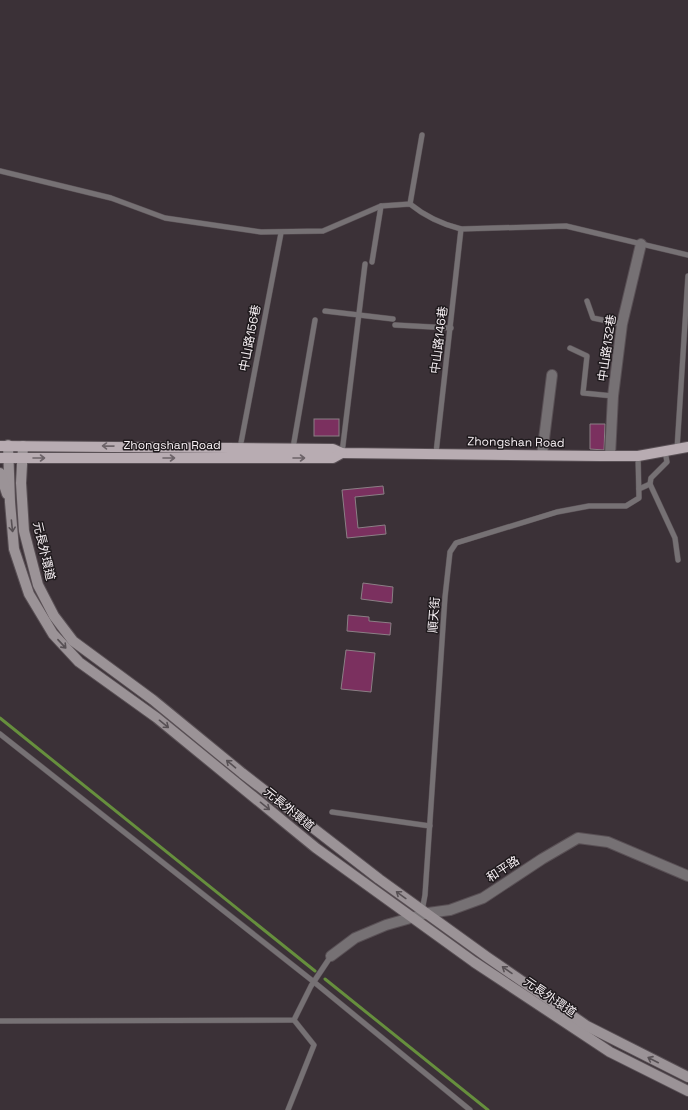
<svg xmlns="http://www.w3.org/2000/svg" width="688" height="1110" viewBox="0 0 688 1110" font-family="'Space Grotesk','Noto Sans TC',sans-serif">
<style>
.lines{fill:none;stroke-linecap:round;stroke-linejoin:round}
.stream{stroke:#668f3d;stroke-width:3}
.building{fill:#7b305f;stroke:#8b7f85}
.lane-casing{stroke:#595055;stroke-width:6}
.street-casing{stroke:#595055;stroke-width:12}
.secondary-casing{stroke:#595055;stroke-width:12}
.primary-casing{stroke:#595055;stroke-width:12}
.lane{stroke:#767174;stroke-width:5}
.street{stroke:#767174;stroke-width:10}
.secondary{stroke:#9b9397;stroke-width:10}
.primary{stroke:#b8acb2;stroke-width:10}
.oneway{stroke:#6c6368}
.oneway2{stroke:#575054}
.labels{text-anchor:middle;stroke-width:3;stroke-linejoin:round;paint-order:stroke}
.street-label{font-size:12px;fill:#f8f1f5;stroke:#1f1a1d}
</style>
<rect width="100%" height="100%" fill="#3b3137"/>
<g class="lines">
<!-- stream -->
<g class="stream">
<polyline points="0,718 315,971"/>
<polyline points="325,979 488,1110"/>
</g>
</g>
<!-- building -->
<g class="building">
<rect x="314" y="419" width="25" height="17"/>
<polygon points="590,424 605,424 604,450 590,449"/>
<polygon points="383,486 384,494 355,497 358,528 385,525 386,534 347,538 342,490"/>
<polygon points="363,583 393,587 392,603 361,599"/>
<polygon points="348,615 369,617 369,621 391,623 390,635 347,631"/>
<polygon points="346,650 375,653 371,692 341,689"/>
</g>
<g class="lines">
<defs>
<g id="lane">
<path d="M0 171 111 198 165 218 261 232 323 231 381 206 410 204C426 217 441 224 461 229L566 226 688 255"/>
<polyline points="410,204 422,135"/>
<polyline points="372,262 381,206"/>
<polyline points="587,301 593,318 622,324"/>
<polyline points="325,311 393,319"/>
<polyline points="395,325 451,328"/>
<polyline points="570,348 587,356 583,393 613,396"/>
<polyline points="240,448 281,233"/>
<polyline points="293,448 315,320"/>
<polyline points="677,449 688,276"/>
<polyline points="342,453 365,264"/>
<polyline points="436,453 461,229"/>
<polyline points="650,484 675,538 678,560"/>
<polyline points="639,489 650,484 651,478 667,462 665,451"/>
<polyline points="0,734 314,982 470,1110"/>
<polyline points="332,812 430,826"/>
<polyline points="422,911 425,895 445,597 450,552 456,543 557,512 589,506 626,506 639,498 638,456"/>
<polyline points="0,1021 294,1020 311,986 331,956"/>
<polyline points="288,1110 314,1045 294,1020"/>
</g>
<g id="street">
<polyline points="542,455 552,375"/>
<polyline points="610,456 613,396 622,324 641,244"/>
<polyline points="331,956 355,938 386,925 428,913 450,910 483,898 542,859 578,838 608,842 688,876"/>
</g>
<g id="secondary">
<polyline points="8,445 10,502 14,549 29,594 53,634 79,662 157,718 316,848 474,962 610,1052 688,1091"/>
<polyline points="23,446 21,483 24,531 38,585 54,616 73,641 153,700 242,773 379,879 487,957 587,1026 688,1077"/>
<polyline points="0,473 7,494"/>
</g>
<g id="primary">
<polyline points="0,446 333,449 342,453 599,456 638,456 688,447"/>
<polyline points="0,458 333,458 342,453"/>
</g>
</defs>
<!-- lane casing -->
<use href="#lane" class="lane-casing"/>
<!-- street casing -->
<use href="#street" class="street-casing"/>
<!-- secondary casing -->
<use href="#secondary" class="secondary-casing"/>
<!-- primary casing -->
<use href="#primary" class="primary-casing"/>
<!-- lane -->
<use href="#lane" class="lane"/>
<!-- street -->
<use href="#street" class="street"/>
<!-- secondary -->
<use href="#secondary" class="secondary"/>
<!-- primary -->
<use href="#primary" class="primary"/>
</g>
<!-- one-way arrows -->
<defs><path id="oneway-shaft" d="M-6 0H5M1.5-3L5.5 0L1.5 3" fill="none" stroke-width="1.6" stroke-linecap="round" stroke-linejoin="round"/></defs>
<g class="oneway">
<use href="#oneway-shaft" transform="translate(108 446) rotate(-179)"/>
<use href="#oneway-shaft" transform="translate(39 458)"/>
<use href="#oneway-shaft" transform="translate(169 458)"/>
<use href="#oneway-shaft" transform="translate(299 458)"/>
</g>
<g class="oneway2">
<use href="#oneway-shaft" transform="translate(12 526) rotate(84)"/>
<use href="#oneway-shaft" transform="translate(62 644) rotate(47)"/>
<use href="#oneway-shaft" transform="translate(164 724) rotate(39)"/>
<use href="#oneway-shaft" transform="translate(231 764) rotate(-140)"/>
<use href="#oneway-shaft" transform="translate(265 806) rotate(39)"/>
<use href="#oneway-shaft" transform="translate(401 895) rotate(-144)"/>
<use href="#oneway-shaft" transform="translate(507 970) rotate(-145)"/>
<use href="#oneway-shaft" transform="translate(653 1060) rotate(-153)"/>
</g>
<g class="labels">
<!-- street labels -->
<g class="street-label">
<text transform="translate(250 338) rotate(-79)" y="4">中山路156巷</text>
<text transform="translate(439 340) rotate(-83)" y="4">中山路146巷</text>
<text transform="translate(607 348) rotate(-82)" y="4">中山路132巷</text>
<text transform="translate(516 442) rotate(1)" y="4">Zhongshan Road</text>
<text x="172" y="449">Zhongshan Road</text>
<text transform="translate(44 551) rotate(77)" y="4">元長外環道</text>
<text transform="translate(434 615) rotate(-86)" y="4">順天街</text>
<text transform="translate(289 809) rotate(39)" y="4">元長外環道</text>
<text transform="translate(503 869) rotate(-33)" y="4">和平路</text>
<text transform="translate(550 997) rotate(34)" y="4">元長外環道</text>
</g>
</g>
</svg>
